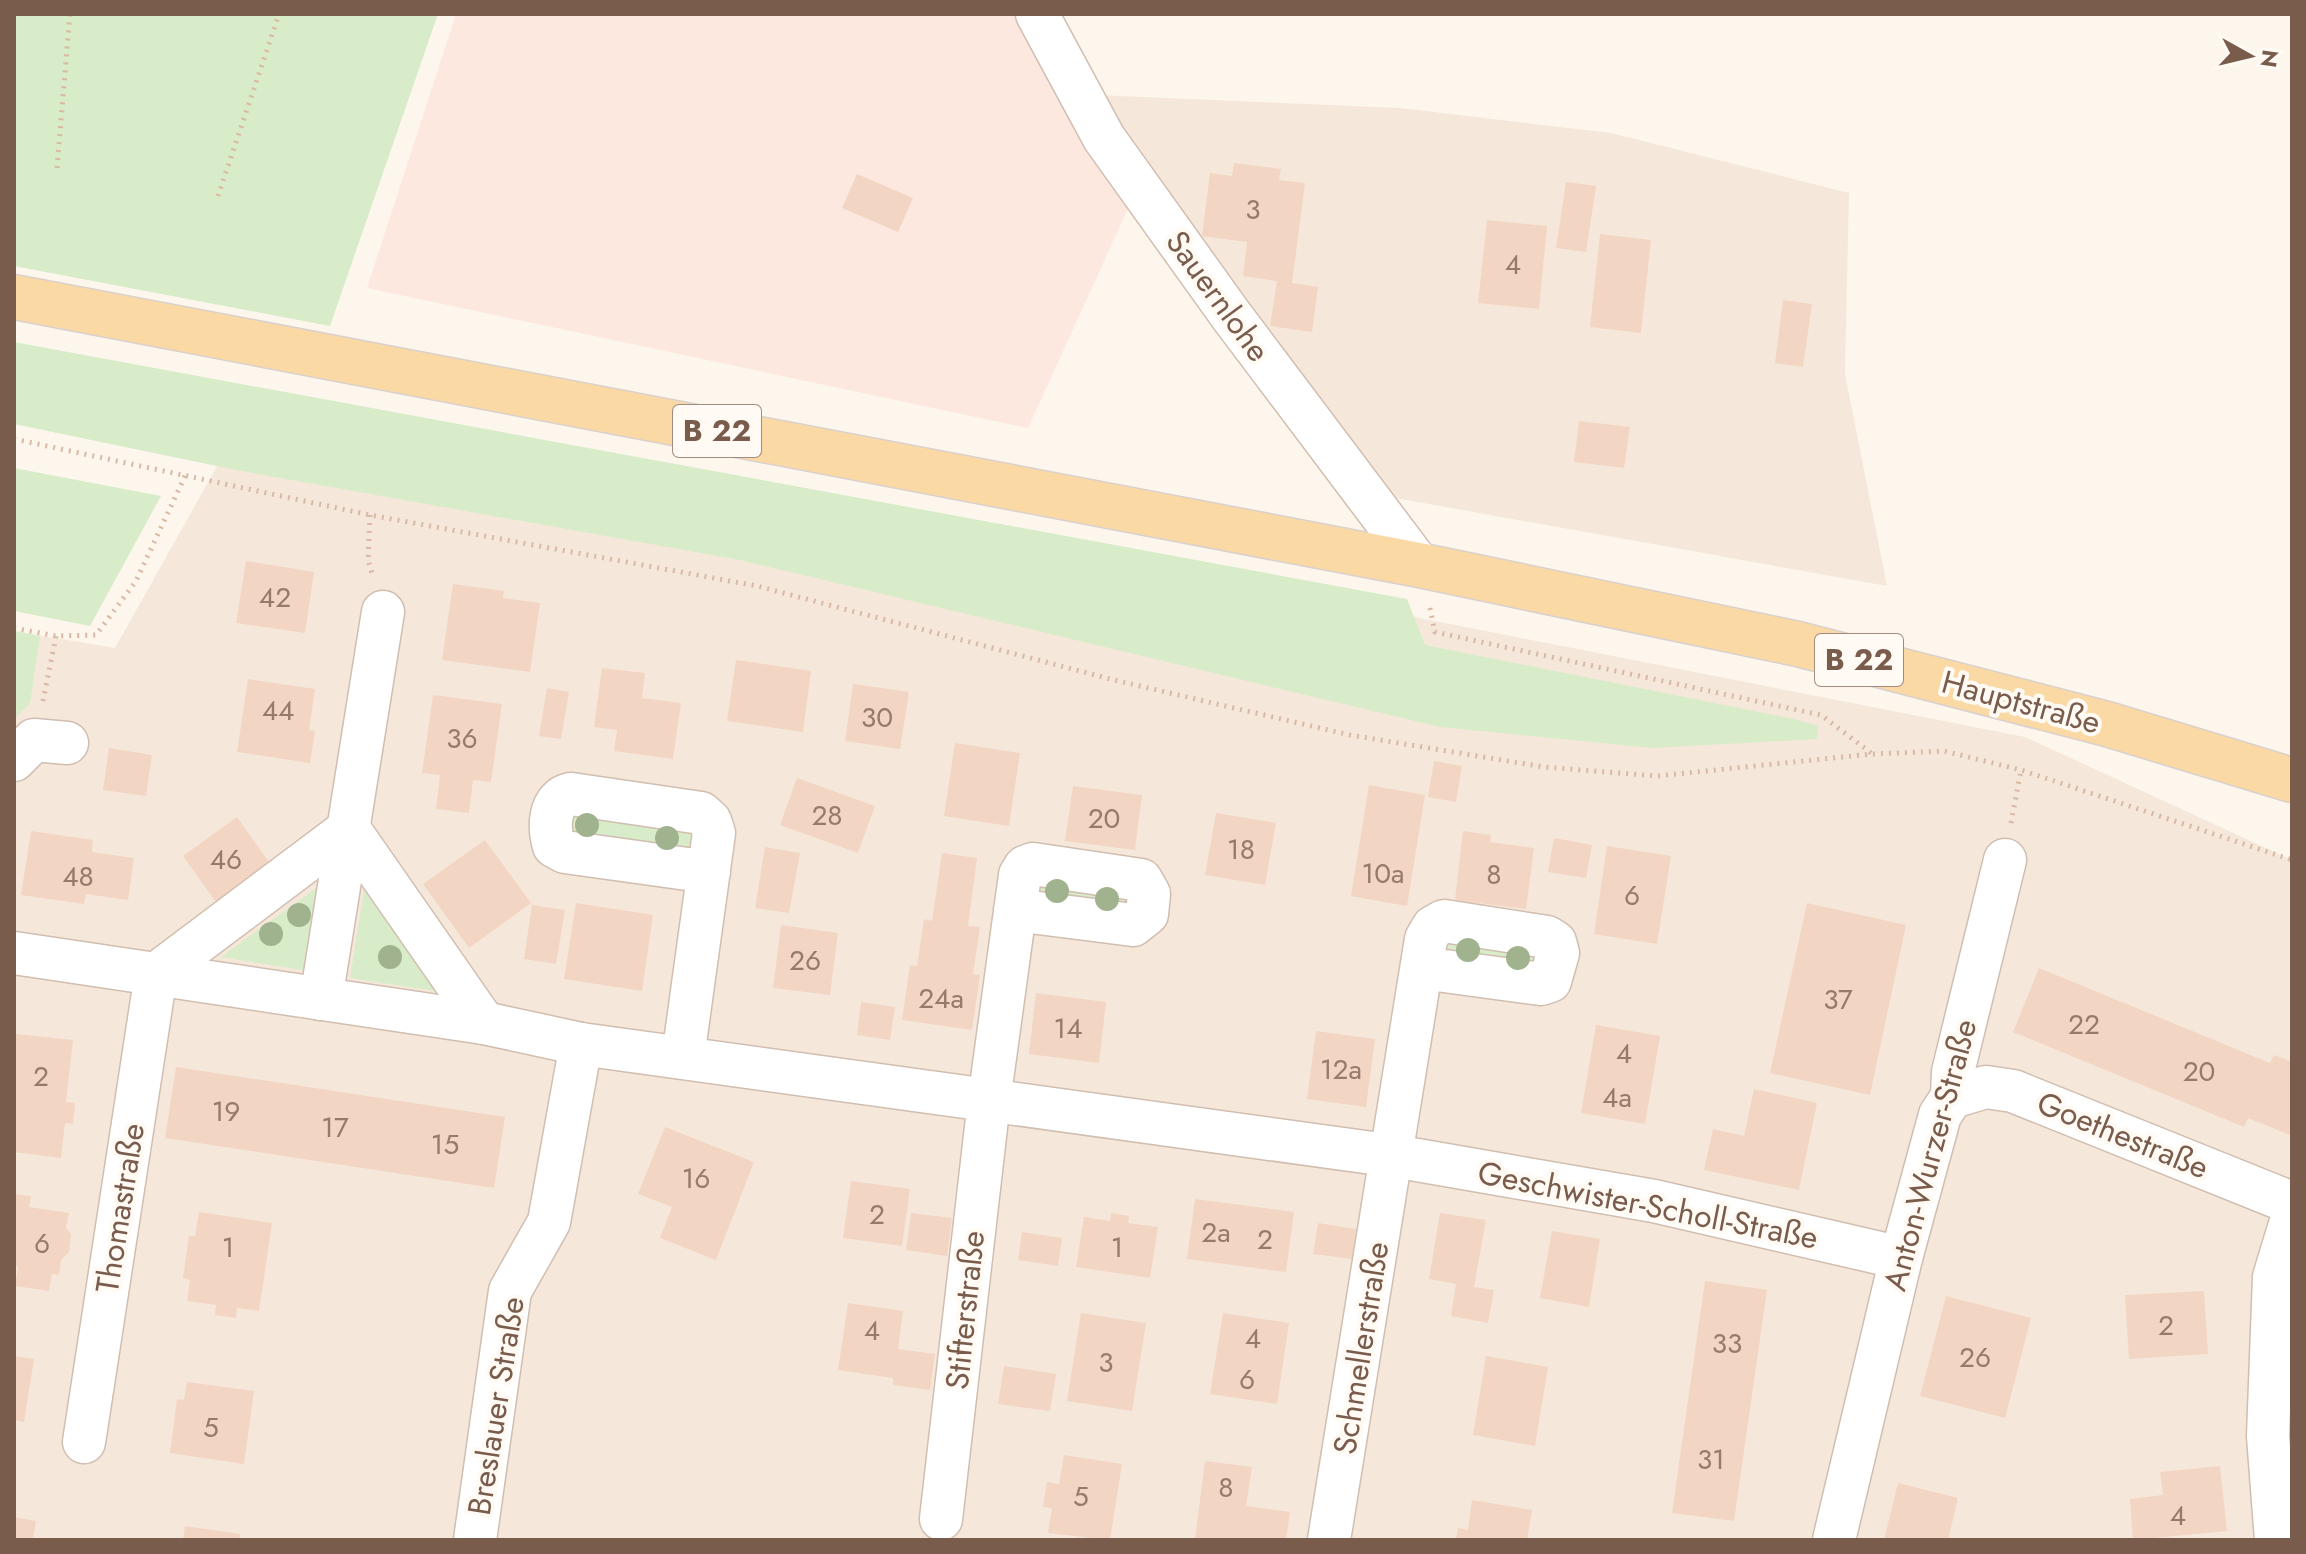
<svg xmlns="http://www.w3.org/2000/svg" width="2306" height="1554" viewBox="0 0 2306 1554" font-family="Jost,sans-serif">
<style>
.residential{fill:#f5e8da}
.commercial{fill:#fde8e0}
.green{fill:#d8ecc9}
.building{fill:#f3d5c3}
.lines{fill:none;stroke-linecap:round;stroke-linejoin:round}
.street-casing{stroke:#d1beb0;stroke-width:45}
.primary-casing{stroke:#dad1cd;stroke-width:47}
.path{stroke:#d9b8a5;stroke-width:5;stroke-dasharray:2 6;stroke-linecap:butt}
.street{stroke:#fff;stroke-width:42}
.primary{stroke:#fbd9a5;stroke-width:44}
.tree{fill:#a0b28e}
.labels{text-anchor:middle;stroke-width:8;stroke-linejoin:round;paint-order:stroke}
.number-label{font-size:28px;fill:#987a6a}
.shield{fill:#fffaf3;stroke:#a28b7f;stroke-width:2}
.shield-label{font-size:30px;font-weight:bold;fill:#7a5c4d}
.street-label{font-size:32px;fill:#7a5c4d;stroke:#fffaf3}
</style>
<rect width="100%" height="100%" fill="#fdf6ec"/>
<!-- residential -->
<g class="residential">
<polygon points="1096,95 1401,108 1611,133 1849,193 1845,374 1887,586 1395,498 1337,430"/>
<polygon points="260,390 2025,737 2292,860 2292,1540 14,1540 14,631 115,648"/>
</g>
<!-- commercial -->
<polygon class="commercial" points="456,14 1021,14 1131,202 1028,428 367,288"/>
<!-- green -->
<g class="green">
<polygon points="14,14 438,14 330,326 14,266"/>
<polygon points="14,342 1407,599 1425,645 1794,719 1818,726 1817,739 1652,748 1440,727 740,560 236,470 14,424"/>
<polygon points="14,468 161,496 90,626 14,611"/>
<polygon points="14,631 40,636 30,703 14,719"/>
<polygon points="575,809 691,825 695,848 686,855 572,837 566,816"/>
<polygon points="323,883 308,971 221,957"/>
<polygon points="1034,884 1127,889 1130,907 1038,900"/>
<polygon points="364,890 441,992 350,978"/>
<polygon points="1445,942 1538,949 1541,966 1443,952"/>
</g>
<!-- building -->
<g class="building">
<polygon points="1234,163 1281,169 1279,180 1305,183 1292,283 1318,287 1312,332 1270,326 1277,281 1243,276 1247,242 1202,236 1210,173 1232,176"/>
<polygon points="857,174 913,198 898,232 842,208"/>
<polygon points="1566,182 1596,186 1586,252 1556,248"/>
<polygon points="1487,220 1547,226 1539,309 1478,303"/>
<polygon points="1600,234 1651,240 1641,333 1590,327"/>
<polygon points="1783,300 1812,304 1803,367 1775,363"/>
<polygon points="1579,421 1630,427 1624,468 1574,462"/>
<polygon points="246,561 314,572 305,633 236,623"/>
<polygon points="453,584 504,591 503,598 540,603 530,672 442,660"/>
<polygon points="736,660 811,671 803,732 727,721"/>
<polygon points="602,668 645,673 642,698 681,703 673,759 614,751 617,730 594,727"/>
<polygon points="248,679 315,689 309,730 315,731 310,763 237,752"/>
<polygon points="853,684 909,692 900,749 845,741"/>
<polygon points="547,688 569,692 561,739 539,736"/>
<polygon points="433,695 502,704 491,782 473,780 469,813 436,809 440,775 422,773"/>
<polygon points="955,743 1020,753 1009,826 944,816"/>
<polygon points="109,748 152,755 146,796 103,790"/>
<polygon points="1434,761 1462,766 1456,802 1428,797"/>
<polygon points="797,778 875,806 858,853 780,825"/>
<polygon points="1369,785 1425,795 1407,906 1351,896"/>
<polygon points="1073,786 1142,795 1135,850 1065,841"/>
<polygon points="1216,813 1276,823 1265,885 1205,875"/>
<polygon points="237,817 269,862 216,902 183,856"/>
<polygon points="31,831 93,840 92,852 134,858 128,900 86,894 84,904 21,895"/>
<polygon points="1463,831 1491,835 1490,842 1534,848 1526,909 1455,900"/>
<polygon points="1554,838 1592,845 1586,878 1548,872"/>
<polygon points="485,840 531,903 469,948 423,884"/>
<polygon points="1607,846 1671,856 1657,944 1594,934"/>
<polygon points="765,847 800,853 789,913 755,908"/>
<polygon points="942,853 977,858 968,926 980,927 973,974 980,975 972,1030 902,1020 910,965 917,966 924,919 932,921"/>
<polygon points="576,903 653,915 642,991 564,979"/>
<polygon points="1807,903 1906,925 1870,1095 1770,1073"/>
<polygon points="532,905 565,910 556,964 524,959"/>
<polygon points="781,925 838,933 830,995 773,988"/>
<polygon points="2039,968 2270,1063 2274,1055 2292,1062 2292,1136 2248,1118 2244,1127 2013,1032"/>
<polygon points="1036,993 1106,1002 1099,1063 1029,1054"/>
<polygon points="861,1002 895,1007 890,1040 857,1035"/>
<polygon points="1596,1025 1660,1036 1645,1124 1581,1113"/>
<polygon points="1316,1031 1375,1039 1366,1107 1307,1099"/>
<polygon points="16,1034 73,1040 66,1102 75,1103 73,1124 65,1123 61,1158 14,1152"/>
<polygon points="176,1067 505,1117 494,1188 165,1138"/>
<polygon points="1754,1089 1817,1103 1799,1190 1704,1170 1713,1129 1744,1136"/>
<polygon points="665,1127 754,1162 716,1260 660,1238 672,1207 638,1194"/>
<polygon points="851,1181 910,1189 902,1246 843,1238"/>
<polygon points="14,1194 31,1196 29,1207 69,1213 66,1228 71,1234 69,1252 61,1260 59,1275 52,1274 49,1291 15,1286 18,1266 14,1265"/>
<polygon points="1195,1199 1294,1212 1286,1272 1187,1259"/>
<polygon points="199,1212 272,1223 259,1311 237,1308 236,1318 215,1315 216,1305 187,1301 190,1280 183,1278 189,1236 195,1236"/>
<polygon points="911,1213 952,1218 947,1256 906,1250"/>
<polygon points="1111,1213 1129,1216 1128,1223 1158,1227 1150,1278 1076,1267 1084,1217 1110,1221"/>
<polygon points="1440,1213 1486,1220 1474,1287 1494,1290 1488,1323 1451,1316 1456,1284 1429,1279"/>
<polygon points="1318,1223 1356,1229 1352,1259 1313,1254"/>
<polygon points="1552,1231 1600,1239 1589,1307 1540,1298"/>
<polygon points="1022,1232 1062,1238 1058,1266 1018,1260"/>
<polygon points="1705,1281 1767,1290 1734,1521 1672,1513"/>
<polygon points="2204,1291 2208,1354 2129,1359 2125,1295"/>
<polygon points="1946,1296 2031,1318 2005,1418 1920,1396"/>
<polygon points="848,1303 903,1311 898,1349 935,1354 930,1390 893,1385 893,1378 838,1370"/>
<polygon points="1081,1313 1146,1323 1132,1411 1067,1401"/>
<polygon points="1223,1313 1289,1323 1277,1404 1210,1394"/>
<polygon points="14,1356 34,1359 24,1422 14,1420"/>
<polygon points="1486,1356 1548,1367 1535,1446 1473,1435"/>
<polygon points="1004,1366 1056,1374 1050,1411 998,1404"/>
<polygon points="187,1382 254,1391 244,1464 170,1453 177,1399 184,1400"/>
<polygon points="1064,1455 1122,1464 1110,1540 1048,1533 1052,1508 1043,1507 1047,1482 1059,1484"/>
<polygon points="1205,1461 1252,1467 1246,1506 1290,1512 1286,1540 1195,1539"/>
<polygon points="2220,1466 2227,1531 2133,1540 2130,1499 2163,1495 2160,1472"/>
<polygon points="1898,1483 1958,1498 1948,1540 1884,1540"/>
<polygon points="1472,1500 1532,1510 1527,1540 1456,1540 1458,1528 1468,1530"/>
<polygon points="14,1517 36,1521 33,1540 14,1540"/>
<polygon points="185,1526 240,1534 239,1540 183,1540"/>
</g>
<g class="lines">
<defs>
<g id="street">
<polyline points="1037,14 1104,138 1230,314 1419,565"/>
<polyline points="14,760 34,740 67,743"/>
<polyline points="14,953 484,1023 581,1044 1394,1156 1654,1201 1901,1258"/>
<polyline points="321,999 383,612"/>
<path d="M683 1057 714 833 710 821 701 813 571 794C549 798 548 827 554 846L565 852 709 872"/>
<polyline points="1952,1097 1986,1087 2013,1091 2292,1203"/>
<polyline points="84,1442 156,974 349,829 484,1023"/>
<polyline points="941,1519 989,1101 1020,875 1025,867 1033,864 1141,880 1149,894 1147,914 1133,925 1015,910"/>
<polyline points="475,1540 510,1291 549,1222 581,1044"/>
<polyline points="1329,1540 1426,939 1433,927 1444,921 1547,937 1555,942 1558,953 1550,981 1541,984 1422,968"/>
<polyline points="1834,1540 1901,1258 1940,1115 1952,1097 1953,1072 2005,860"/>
<polyline points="2276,1540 2268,1436 2274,1277 2292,1218"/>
</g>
<polyline id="primary" points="14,297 1419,565 1798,644 2107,724 2292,780"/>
</defs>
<!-- street casing -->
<use href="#street" class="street-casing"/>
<!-- primary casing -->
<use href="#primary" class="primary-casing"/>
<!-- path -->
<g class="path">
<polyline points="57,168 70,14"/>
<polyline points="218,196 279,14"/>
<polyline points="14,439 370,515 757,586 1114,680 1350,735 1544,767 1657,776 1872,754 1944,751 2021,770 2292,860"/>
<polyline points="370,515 368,560 373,577"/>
<polyline points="1430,608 1435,632 1821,715 1871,753"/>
<polyline points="14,628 56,636 96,635 136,581 186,474"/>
<polyline points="43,701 56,636"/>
<polyline points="2011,823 2021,770"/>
</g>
<!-- street -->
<use href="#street" class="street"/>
<!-- primary -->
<use href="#primary" class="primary"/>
</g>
<!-- trees -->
<g class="tree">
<circle cx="587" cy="825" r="12"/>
<circle cx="667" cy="838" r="12"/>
<circle cx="1057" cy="891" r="12"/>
<circle cx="1107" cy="899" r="12"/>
<circle cx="299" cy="915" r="12"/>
<circle cx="271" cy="934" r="12"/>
<circle cx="1468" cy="950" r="12"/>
<circle cx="390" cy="957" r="12"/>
<circle cx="1518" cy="958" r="12"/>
</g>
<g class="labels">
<!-- number labels -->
<g class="number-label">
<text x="1253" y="219">3</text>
<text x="1513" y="274">4</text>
<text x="275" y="607">42</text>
<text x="278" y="720">44</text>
<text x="877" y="727">30</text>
<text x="462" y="748">36</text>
<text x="827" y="825">28</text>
<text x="1104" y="828">20</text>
<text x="1241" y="859">18</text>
<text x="226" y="869">46</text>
<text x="1383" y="883">10a</text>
<text x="1494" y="884">8</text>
<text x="78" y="886">48</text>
<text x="1632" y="905">6</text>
<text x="805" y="970">26</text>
<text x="941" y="1008">24a</text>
<text x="1838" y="1009">37</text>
<text x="2084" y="1034">22</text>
<text x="1068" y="1038">14</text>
<text x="1624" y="1063">4</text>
<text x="1341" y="1079">12a</text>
<text x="2199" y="1081">20</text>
<text x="41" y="1086">2</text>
<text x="1617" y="1107">4a</text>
<text x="226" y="1121">19</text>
<text x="335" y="1137">17</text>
<text x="445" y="1154">15</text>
<text x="696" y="1188">16</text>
<text x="877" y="1224">2</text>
<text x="1216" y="1242">2a</text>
<text x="1265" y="1249">2</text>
<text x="42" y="1253">6</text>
<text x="228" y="1257">1</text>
<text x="1117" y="1257">1</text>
<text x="2166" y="1335">2</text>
<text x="872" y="1340">4</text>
<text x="1253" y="1348">4</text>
<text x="1727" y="1353">33</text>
<text x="1975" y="1367">26</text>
<text x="1106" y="1372">3</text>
<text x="1247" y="1389">6</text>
<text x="211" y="1437">5</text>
<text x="1711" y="1469">31</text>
<text x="1226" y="1497">8</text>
<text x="1081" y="1506">5</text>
<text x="2178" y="1525">4</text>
</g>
<!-- shield labels -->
<g class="shield">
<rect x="673" y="405" width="88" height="52" rx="6"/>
<rect x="1815" y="634" width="88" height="52" rx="6"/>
</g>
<g class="shield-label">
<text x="717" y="441">B 22</text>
<text x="1859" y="670">B 22</text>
</g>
<!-- street labels -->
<g class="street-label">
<text transform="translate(1218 296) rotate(54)" y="11">Sauernlohe</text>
<text transform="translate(2021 702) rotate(15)" y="11">Hauptstraße</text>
<text transform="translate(2123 1135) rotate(22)" y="11">Goethestraße</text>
<text transform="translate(1930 1155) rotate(-75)" y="11">Anton-Wurzer-Straße</text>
<text transform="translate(1648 1205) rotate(11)" y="11">Geschwister-Scholl-Straße</text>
<text transform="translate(120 1208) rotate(-81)" y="11">Thomastraße</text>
<text transform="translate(965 1310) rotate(-84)" y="11">Stifterstraße</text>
<text transform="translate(1361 1348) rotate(-81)" y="11">Schmellerstraße</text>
<text transform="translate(496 1406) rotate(-81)" y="11">Breslauer Straße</text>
</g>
</g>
<!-- border -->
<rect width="2306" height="1554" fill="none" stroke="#7a5c4d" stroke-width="32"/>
<!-- north arrow -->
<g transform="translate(2250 56) rotate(98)" stroke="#fffaf3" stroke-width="6" paint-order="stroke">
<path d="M0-6L14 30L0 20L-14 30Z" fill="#7a5c4d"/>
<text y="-12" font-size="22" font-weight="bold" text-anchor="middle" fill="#7a5c4d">N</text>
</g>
</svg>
